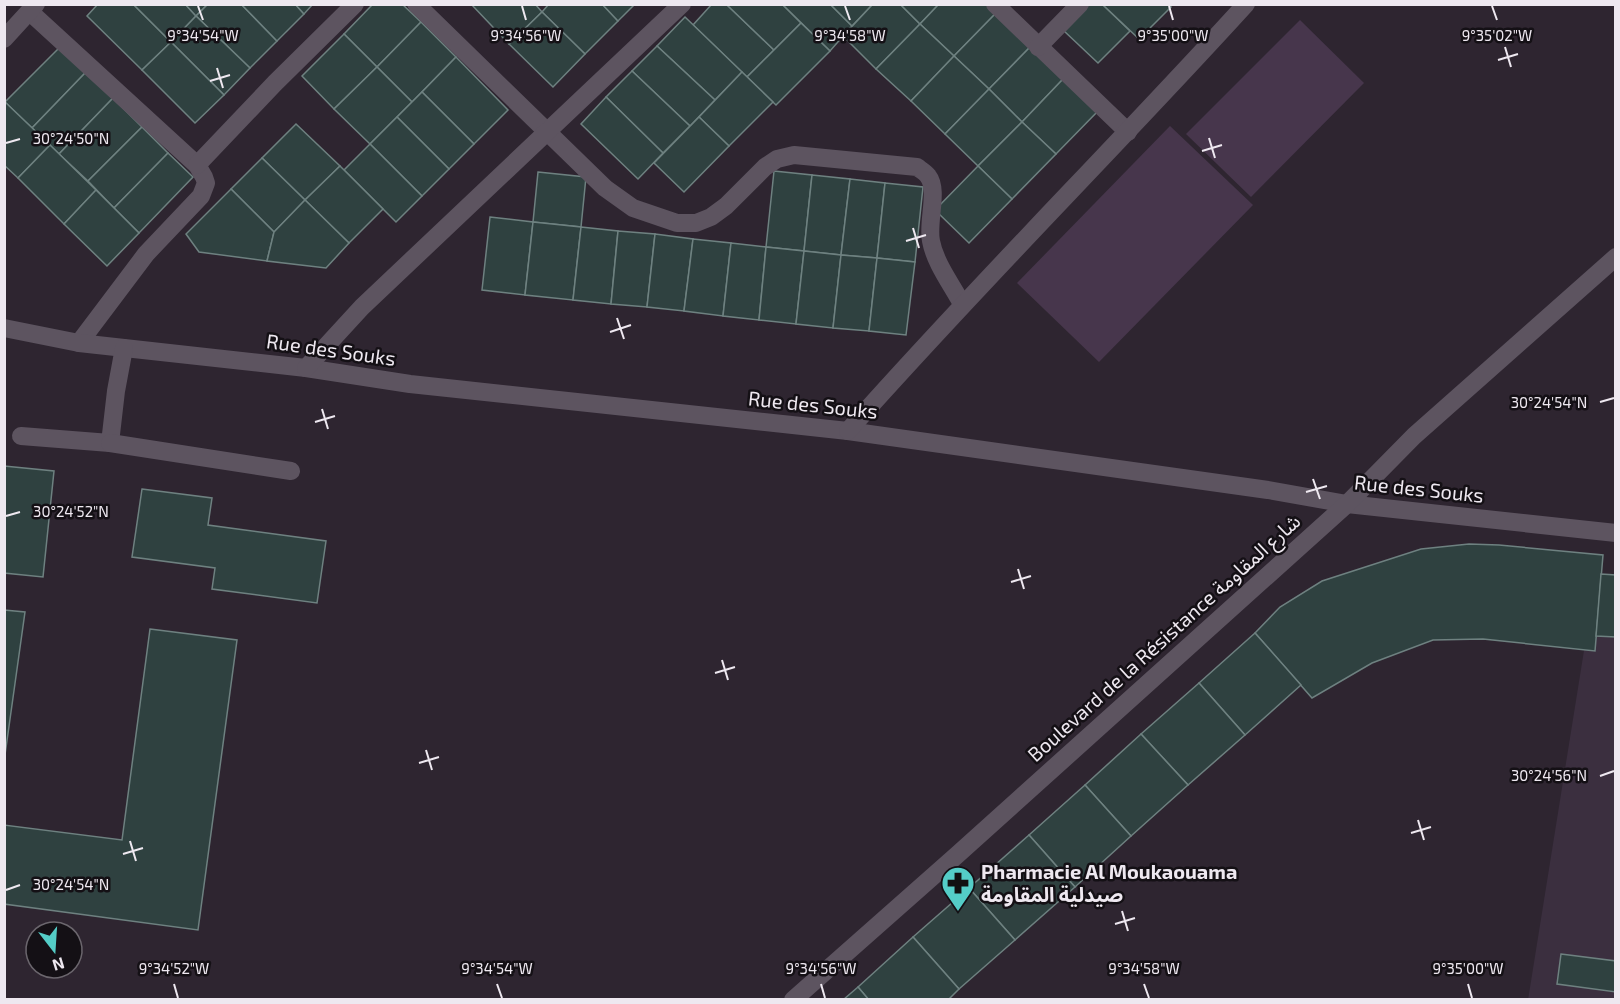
<svg xmlns="http://www.w3.org/2000/svg" width="1620" height="1004" viewBox="0 0 1620 1004" font-family="'Exo 2','Noto Sans Arabic',sans-serif">
<style>
.built{fill:#3b2f3f}
.green{fill:#47364c}
.building{fill:#2f4140;stroke:#6e8180;stroke-width:1.5}
.lines{fill:none;stroke-linecap:round;stroke-linejoin:round}
.minor{stroke:#5d5460;stroke-width:18}
.ticks{fill:none;stroke:#eee8f0;stroke-width:2}
.labels{text-anchor:middle;stroke-width:5;stroke-linejoin:round;paint-order:stroke}
.street-label{font-size:20px;fill:#eee8f0;stroke:#141015}
.poi-label{font-size:20px;font-weight:bold;fill:#eee8f0;stroke:#141015;text-anchor:start}
.ticks-label{font-size:15px;text-anchor:middle;fill:#eee8f0;stroke:#141015;stroke-width:5;stroke-linejoin:round;paint-order:stroke}
</style>
<rect width="100%" height="100%" fill="#2e2530"/>
<!-- built -->
<polygon class="built" points="1595,582 1615,584 1615,999 1528,1000"/>
<!-- green -->
<g class="green">
<polygon points="1300,20 1364,83 1251,197 1186,134"/>
<polygon points="1170,126 1253,205 1099,362 1017,283"/>
</g>
<!-- building -->
<g class="building">
<polygon points="98,4 133,4 171,42 142,70 87,16"/>
<polygon points="133,4 185,4 196,16 171,42"/>
<polygon points="185,4 208,4 196,16"/>
<polygon points="208,4 241,4 277,41 250,68 196,16"/>
<polygon points="241,4 295,4 304,14 277,41"/>
<polygon points="295,4 313,4 304,14"/>
<polygon points="373,4 402,4 421,22 377,67 344,34"/>
<polygon points="471,4 535,4 542,12 509,44"/>
<polygon points="549,4 602,4 618,21 585,54 542,12"/>
<polygon points="602,4 635,4 618,21"/>
<polygon points="712,4 726,4 774,50 747,77 693,25"/>
<polygon points="726,4 782,4 801,23 774,50"/>
<polygon points="782,4 830,4 852,26 830,51"/>
<polygon points="830,4 873,4 852,26"/>
<polygon points="873,4 900,4 920,24 876,69 843,36"/>
<polygon points="900,4 939,4 920,24"/>
<polygon points="939,4 988,4 996,13 954,56 920,24"/>
<polygon points="1088,4 1102,4 1130,31 1098,63 1063,30"/>
<polygon points="1102,4 1168,4 1171,7 1139,39"/>
<polygon points="542,12 585,54 553,87 509,44"/>
<polygon points="996,13 1031,46 989,89 954,56"/>
<polygon points="196,16 250,68 224,95 171,42"/>
<polygon points="685,17 742,72 715,100 657,46"/>
<polygon points="421,22 456,57 412,102 377,67"/>
<polygon points="801,23 830,51 776,105 747,77"/>
<polygon points="920,24 954,56 911,101 876,69"/>
<polygon points="344,34 377,67 334,109 302,76"/>
<polygon points="171,42 224,95 195,123 142,70"/>
<polygon points="657,46 715,100 690,126 632,71"/>
<polygon points="1031,46 1064,78 1022,122 989,89"/>
<polygon points="60,47 86,72 32,128 5,102"/>
<polygon points="954,56 989,89 945,134 911,101"/>
<polygon points="456,57 508,110 474,144 422,92"/>
<polygon points="377,67 412,102 370,144 334,109"/>
<polygon points="632,71 690,126 663,153 606,97"/>
<polygon points="86,72 113,98 59,154 32,128"/>
<polygon points="742,72 773,102 729,146 699,117"/>
<polygon points="1064,78 1098,111 1056,154 1022,122"/>
<polygon points="989,89 1022,122 978,166 945,134"/>
<polygon points="422,92 474,144 449,169 397,117"/>
<polygon points="606,97 663,153 638,179 581,124"/>
<polygon points="113,98 142,127 88,181 59,154"/>
<polygon points="5,102 50,145 18,178 4,165"/>
<polygon points="397,117 449,169 422,196 370,144"/>
<polygon points="699,117 729,146 684,192 654,163"/>
<polygon points="1022,122 1056,154 1012,199 978,166"/>
<polygon points="296,124 340,166 305,200 262,158"/>
<polygon points="142,127 168,153 114,208 88,181"/>
<polygon points="370,144 422,196 396,222 344,170"/>
<polygon points="50,145 96,190 64,224 18,178"/>
<polygon points="168,153 193,177 139,233 114,208"/>
<polygon points="262,158 305,200 274,232 231,189"/>
<polygon points="340,166 383,209 349,243 305,200"/>
<polygon points="978,166 1012,199 969,243 935,210"/>
<polygon points="774,171 812,175 804,251 766,247"/>
<polygon points="538,172 586,177 581,227 533,222"/>
<polygon points="812,175 850,179 841,255 804,251"/>
<polygon points="850,179 885,183 877,258 841,255"/>
<polygon points="885,183 923,187 915,262 877,258"/>
<polygon points="231,189 274,232 267,261 199,252 186,234"/>
<polygon points="96,190 139,233 107,266 64,224"/>
<polygon points="305,200 349,243 326,268 267,261 274,232"/>
<polygon points="490,217 533,222 525,295 482,290"/>
<polygon points="533,222 581,227 573,300 525,295"/>
<polygon points="581,227 618,231 611,304 573,300"/>
<polygon points="618,231 655,234 647,307 611,304"/>
<polygon points="655,234 693,239 684,311 647,307"/>
<polygon points="693,239 731,243 723,316 684,311"/>
<polygon points="731,243 766,247 759,320 723,316"/>
<polygon points="766,247 804,251 796,324 759,320"/>
<polygon points="804,251 841,255 833,328 796,324"/>
<polygon points="841,255 877,258 869,331 833,328"/>
<polygon points="877,258 915,262 906,335 869,331"/>
<polygon points="4,466 54,471 43,577 4,573"/>
<polygon points="142,489 212,498 208,525 326,541 317,603 212,589 215,568 132,557"/>
<polygon points="1469,544 1499,545 1603,555 1595,651 1483,639 1433,640 1372,663 1312,698 1255,633 1280,607 1322,581 1421,549"/>
<polygon points="1601,574 1616,575 1616,637 1596,636"/>
<polygon points="4,610 25,612 4,762"/>
<polygon points="150,629 237,640 198,930 4,904 4,825 122,840"/>
<polygon points="1255,633 1301,685 1245,735 1199,683"/>
<polygon points="1199,683 1245,735 1188,785 1141,734"/>
<polygon points="1141,734 1188,785 1131,836 1085,785"/>
<polygon points="1085,785 1131,836 1075,887 1029,835"/>
<polygon points="1029,835 1075,887 1015,940 969,888"/>
<polygon points="969,888 1015,940 959,989 913,937"/>
<polygon points="913,937 959,989 948,1000 869,1000 858,987"/>
<polygon points="1561,954 1616,961 1616,992 1557,984"/>
<polygon points="858,987 869,1000 843,1000"/>
</g>
<g class="lines">
<!-- minor -->
<g class="minor">
<path d="M416 4 605 188 633 208 677 223H696L711 217 726 206 765 167 777 159 794 155 917 167C921 170 926 173 928 176 939 190 927 222 931 241 935 263 952 285 962 304"/>
<polyline points="995,4 1128,132"/>
<polyline points="30,12 197,165 204,177 206,183 201,196 146,254 79,343"/>
<polyline points="4,39 36,4"/>
<polyline points="1038,47 1080,4"/>
<polyline points="197,165 275,83 355,4"/>
<polyline points="4,328 79,343 306,368 410,384 848,431 1268,490 1347,504 1616,533"/>
<polyline points="306,368 362,307 682,4"/>
<path d="M848 431C977 285 1115 148 1246 4"/>
<polyline points="21,436 110,443 116,391 124,348"/>
<polyline points="110,443 291,471"/>
<polyline points="793,1000 957,855 1347,504 1414,436 1616,257"/>
</g>
</g>
<!-- ticks -->
<path class="ticks" d="M198 6 203 20M522 6 526 20M845 6 850 20M1169 6 1173 20M1492 6 1497 20M1505 47 1511 67M1498 60 1518 54M217 68 223 88M210 81 230 75M1209 138 1215 158M6 143 20 139M1202 151 1222 145M913 228 919 248M906 241 926 235M617 318 624 339M610 332 631 325M1600 402 1614 398M322 409 328 429M315 422 335 416M1313 479 1320 499M1306 492 1327 486M6 516 20 512M1018 569 1024 589M1011 582 1031 576M722 660 728 680M715 673 735 667M426 750 432 770M419 763 439 757M1600 776 1614 771M1418 820 1424 840M1411 833 1431 827M130 841 136 861M123 854 143 848M6 890 20 885M1122 911 1128 931M1115 924 1135 918M174 984 178 998M497 984 502 998M821 984 825 998M1144 984 1149 998M1468 984 1472 998"/>
<!-- icons -->
<defs>
<symbol id="pharmacy-pin" viewBox="-11 -11 22 30"><path d="M0 17L-7.5 6A9.5 9.5 0 1 1 7.5 6Z" fill="#54cdc7" stroke="#141015"/><path d="M-2-6h4v4h4v4h-4v4h-4v-4h-4v-4h4Z" fill="#111"/></symbol>
</defs>
<g fill-rule="evenodd">
<use href="#pharmacy-pin" x="939" y="864" width="38" height="52"/>
</g>
<g class="labels">
<!-- street labels -->
<g class="street-label">
<text transform="translate(331 350) rotate(8)" y="7">Rue des Souks</text>
<text transform="translate(813 405) rotate(6)" y="7">Rue des Souks</text>
<text transform="translate(1419 489) rotate(6)" y="7">Rue des Souks</text>
<text transform="translate(1164 638) rotate(-42)" y="7">Boulevard de la Résistance شارع المقاومة</text>
</g>
<!-- poi labels -->
<g class="poi-label">
<text x="981" y="879">Pharmacie Al Moukaouama<tspan x="981" dy="23">صيدلية المقاومة</tspan></text>
</g>
</g>
<g class="ticks-label">
<text x="203" y="41">9°34'54"W</text>
<text x="526" y="41">9°34'56"W</text>
<text x="850" y="41">9°34'58"W</text>
<text x="1173" y="41">9°35'00"W</text>
<text x="1497" y="41">9°35'02"W</text>
<text x="71" y="144">30°24'50"N</text>
<text x="1549" y="408">30°24'54"N</text>
<text x="71" y="517">30°24'52"N</text>
<text x="1549" y="781">30°24'56"N</text>
<text x="71" y="890">30°24'54"N</text>
<text x="174" y="974">9°34'52"W</text>
<text x="497" y="974">9°34'54"W</text>
<text x="821" y="974">9°34'56"W</text>
<text x="1144" y="974">9°34'58"W</text>
<text x="1468" y="974">9°35'00"W</text>
</g>
<!-- border -->
<rect width="1620" height="1004" fill="none" stroke="#eee8f0" stroke-width="12"/>
<!-- north arrow -->
<g transform="translate(54 950) rotate(163)"><circle r="28" fill="#141015" stroke="#6b666d" stroke-width="1.5"/>
<path d="M0-4.5L10 22L0 15L-10 22Z" fill="#54cdc7"/>
<text y="-9" font-size="16" font-weight="bold" text-anchor="middle" fill="#eee8f0">N</text>
</g>
</svg>
